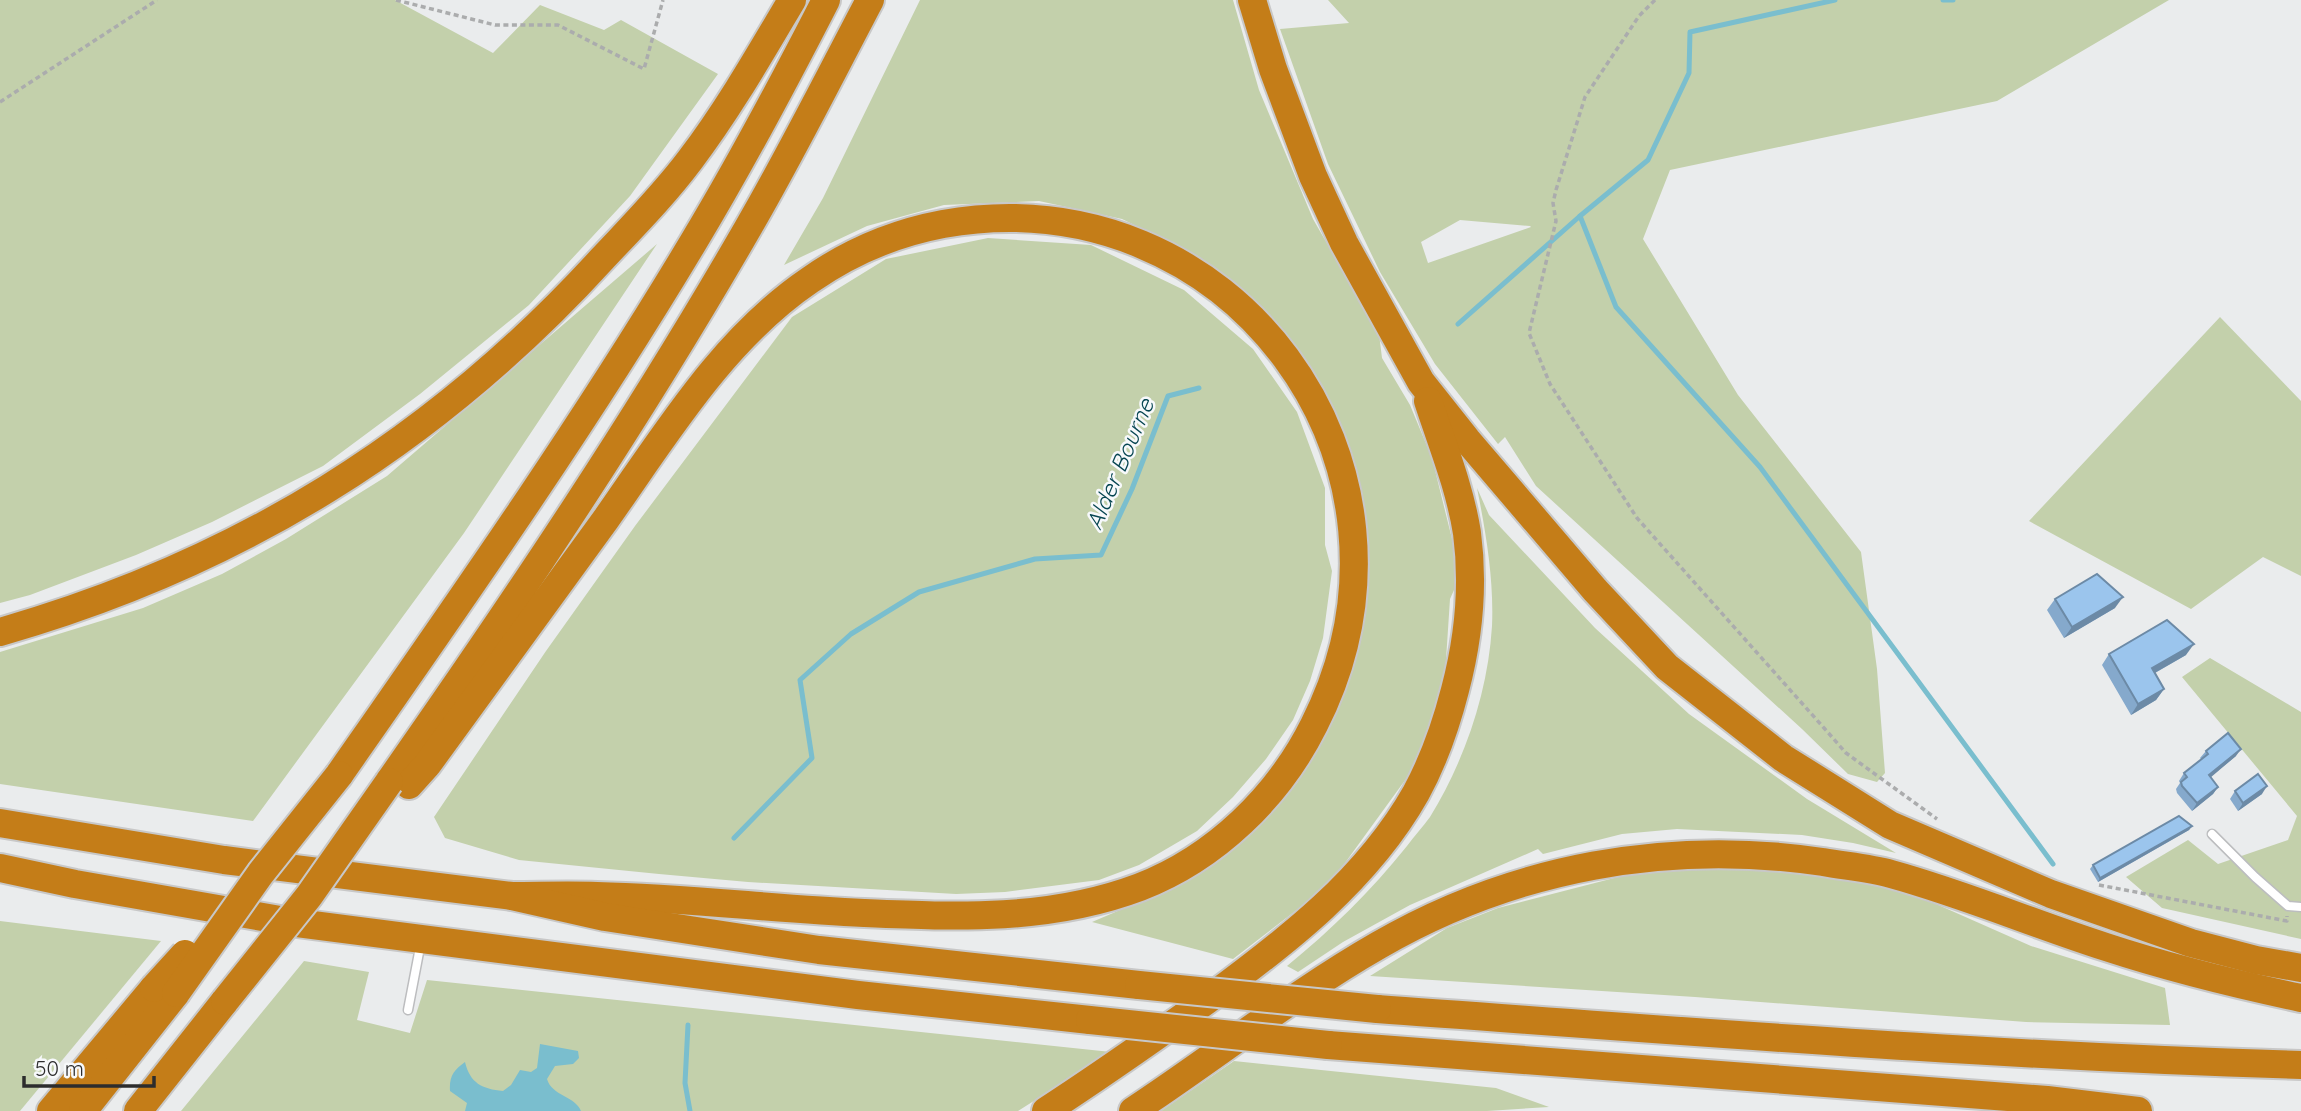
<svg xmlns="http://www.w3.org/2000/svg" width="2301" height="1111" viewBox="0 0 2301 1111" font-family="Quicksand,sans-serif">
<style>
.green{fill:#c3d0ab;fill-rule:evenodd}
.water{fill:#7abece}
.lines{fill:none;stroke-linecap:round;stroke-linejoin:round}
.stream{stroke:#7abece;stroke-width:5}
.lane-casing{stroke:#bcbdbf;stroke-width:11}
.highway-casing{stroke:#c8c8c8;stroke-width:32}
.path{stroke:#abacad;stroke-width:3.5;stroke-dasharray:5 3.5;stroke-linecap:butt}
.lane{stroke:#fff;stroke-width:8}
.highway{stroke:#c47d18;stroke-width:28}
.highway-bridge-casing{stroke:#c8c8c8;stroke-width:32;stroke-linecap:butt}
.highway-bridge{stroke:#c47d18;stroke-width:28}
.wall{fill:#85a9cc}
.shaded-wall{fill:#6c8aa6}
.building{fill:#9bc5ed;stroke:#6c8aa6;stroke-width:2}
.labels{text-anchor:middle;stroke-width:5;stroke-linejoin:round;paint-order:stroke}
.water-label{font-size:23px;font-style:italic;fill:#074652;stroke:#f7f9fb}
</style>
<rect width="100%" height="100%" fill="#eaeced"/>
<!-- green -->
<g class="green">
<polygon points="0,0 395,0 493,53 540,5 604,30 621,20 718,74 630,196 529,305 420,394 323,466 212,522 136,555 30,595 0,603"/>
<polygon points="920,0 1233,0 1259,90 1313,219 1379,334 1382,358 1410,405 1432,458 1454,547 1458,581 1450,599 1445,675 1419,761 1329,885 1233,959 1092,922 1181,884 1233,846 1285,797 1297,783 1326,733 1350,679 1366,613 1367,543 1352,459 1318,380 1270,315 1198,256 1122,219 1039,201 944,205 867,226 784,265 823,198"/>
<path d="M1328 0H2169L1997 101 1670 170 1643 239 1738 395 1861 552 1877 669 1885 773 1877 782 1848 774 1802 729 1536 486 1505 437 1498 444 1435 364 1380 272 1328 164 1280 29 1349 23ZM1460 220 1530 226 1531 227 1428 263 1421 242Z"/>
<polygon points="988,238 1091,245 1184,290 1253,349 1297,412 1325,488 1325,545 1332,571 1323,638 1310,681 1293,720 1266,759 1233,797 1197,831 1139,865 1099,880 1005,892 956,894 748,882 659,874 519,860 445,838 434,817 546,651 635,526 792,317 886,259"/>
<polygon points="657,244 464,533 253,821 0,784 0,652 143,608 222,574 286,539 387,476"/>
<polygon points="2220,317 2301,401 2301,576 2263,557 2191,609 2029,521"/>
<path d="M1477 488 1489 515 1595 628 1689 714 1807 799 1896 853 1853 843 1802 835 1677 829 1622 834 1543 854 1538 849 1410 905 1343 942 1298 972 1287 966C1331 930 1371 891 1407 846 1414 836 1423 827 1430 817 1465 760 1488 692 1492 626 1494 580 1486 533 1477 488Z"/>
<polygon points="2210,658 2301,712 2301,939 2162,908 2126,877 2188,840 2218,864 2288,840 2297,816 2182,677"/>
<polygon points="1717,867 1784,869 1849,878 1918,896 2031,946 2165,988 2170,1025 2026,1022 1695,997 1370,976 1447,928 1498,908 1653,868"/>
<polygon points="0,921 161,941 20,1111 0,1111"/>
<polygon points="304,961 369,972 357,1020 410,1033 427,980 1111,1052 1018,1111 181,1111"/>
<polygon points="1234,1061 1496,1088 1549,1107 1487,1111 1161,1111"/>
</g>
<!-- water -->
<path class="water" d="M540 1044 578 1051 579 1058 573 1064 555 1066 547 1079C552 1096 575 1096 581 1111H465L467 1103 450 1091C449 1076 454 1070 465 1062 470 1083 482 1089 503 1091L511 1085 520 1070 531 1072 537 1068Z"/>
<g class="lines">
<!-- stream -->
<g class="stream">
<polyline points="1943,0 1953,0"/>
<polyline points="1580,216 1616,307 1760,467 2053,864"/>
<polyline points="1458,324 1580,216 1648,160 1689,73 1690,32 1835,0"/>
<polyline points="734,838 812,758 800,680 851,634 919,592 1035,559 1101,555 1132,489 1168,396 1199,388"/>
<polyline points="688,1025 685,1083 690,1111"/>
</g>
<defs>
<g id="lane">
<polyline points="2212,834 2255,877 2288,906 2301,907"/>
<polyline points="408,1010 421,942"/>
</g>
<g id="highway">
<polyline points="1252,0 1273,69 1313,176 1344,243 1421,382 1467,440 1595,590 1667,667 1783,758 1890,825 2051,894 2191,943 2256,960 2301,968"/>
<path d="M0 632C238 564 435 442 602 259 632 227 663 196 690 160 728 110 760 54 792 0"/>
<path d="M339 775C461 600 584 425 694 241 741 163 784 82 826 0"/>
<path d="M389 782C515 602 638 419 748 228 791 154 830 76 870 0"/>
<path d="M409 785 427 765C487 683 547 601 606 519 666 434 723 339 810 280 850 252 895 233 943 224 1231 173 1446 465 1314 725 1278 797 1215 858 1140 887 1050 921 958 917 864 913 775 909 686 898 597 896 569 895 540 896 512 896"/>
<polyline points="0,823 224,860 512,896 605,917 819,950 1139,985"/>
<polyline points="0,868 75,884 297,923 858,995 1090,1020"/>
<path d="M1377 1009C1685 1031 1992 1056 2301 1065"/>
<polyline points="1328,1045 2047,1100 2138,1111"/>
<polyline points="51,1111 154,988"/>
<polyline points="83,1111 176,993"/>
<polyline points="138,1111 225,1001"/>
<path d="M1046 1111C1101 1075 1154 1038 1207 1000 1286 942 1367 880 1416 793 1434 760 1446 725 1455 690 1469 637 1474 586 1467 533 1460 488 1442 444 1428 401"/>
<path d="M1133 1111C1215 1057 1295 993 1379 945 1514 867 1669 839 1823 862 1845 866 1869 868 1891 874 1964 894 2034 924 2106 947 2170 968 2235 984 2301 998"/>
</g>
</defs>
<!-- lane casing -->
<use href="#lane" class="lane-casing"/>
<!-- highway casing -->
<use href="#highway" class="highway-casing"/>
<!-- path -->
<g class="path">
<polyline points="396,0 495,25 558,25 644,69 663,0"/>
<polyline points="1655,0 1639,16 1585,97 1556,190 1553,203 1556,221 1529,333 1550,384 1637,518 1824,728 1846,753 1937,819"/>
<polyline points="0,102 157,0"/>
<polyline points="2099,885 2287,921 2287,916"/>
</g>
<!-- lane -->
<use href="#lane" class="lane"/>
<!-- highway -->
<use href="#highway" class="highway"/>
<defs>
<g id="highway-bridge">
<polyline points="1139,985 1377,1009"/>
<polyline points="154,988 185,954"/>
<polyline points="176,993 261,873 339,775"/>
<polyline points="225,1001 309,896 389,782"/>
<polyline points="1090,1020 1328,1045"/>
</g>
</defs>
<!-- highway-bridge casing -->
<use href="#highway-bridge" class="highway-bridge-casing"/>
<!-- highway-bridge -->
<use href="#highway-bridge" class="highway-bridge"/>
</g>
<!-- wall -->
<g class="wall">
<polygon points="2055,599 2115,608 2064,638 2047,610"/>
<polygon points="2109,654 2186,655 2155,673 2164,689 2156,700 2131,715 2102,665"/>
<polygon points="2206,751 2236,756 2210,777 2218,787 2213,794 2192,811 2177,793 2176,789 2180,783 2179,781 2184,773 2202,760 2200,758"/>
<polygon points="2235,791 2262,794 2238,811 2230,799"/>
<polygon points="2192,826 2189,830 2098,882 2090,869 2093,865"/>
</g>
<!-- shaded-wall -->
<g class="shaded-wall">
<polygon points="2123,597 2115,608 2064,638 2072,627"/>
<polygon points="2194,644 2186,655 2144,679 2152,668"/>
<polygon points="2164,689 2156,700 2131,715 2138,704"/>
<polygon points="2241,749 2236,756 2204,783 2209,775"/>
<polygon points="2267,786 2262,794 2238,811 2243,803"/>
<polygon points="2218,787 2213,794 2192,811 2197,803"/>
<polygon points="2192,826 2189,830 2098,882 2100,878"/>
</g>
<!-- building -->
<g class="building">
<polygon points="2097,574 2123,597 2072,627 2055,599"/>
<polygon points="2167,620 2194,644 2152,668 2164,689 2138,704 2109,654"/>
<polygon points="2228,733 2241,749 2209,775 2218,787 2197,803 2182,786 2181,782 2187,777 2184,773 2208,754 2206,751"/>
<polygon points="2258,774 2267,786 2243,803 2235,791"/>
<polygon points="2179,816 2192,826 2100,878 2093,865"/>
</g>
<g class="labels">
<!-- water labels -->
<g class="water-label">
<text transform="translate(1120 464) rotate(-67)" y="8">Alder Bourne</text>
</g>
</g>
<!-- scale -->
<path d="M24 1076v10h130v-10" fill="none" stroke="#2c2c2d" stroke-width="3.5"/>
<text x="35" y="1076" font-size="21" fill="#2c2c2d" stroke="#f7f9fb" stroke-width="5" paint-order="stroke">50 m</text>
</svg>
